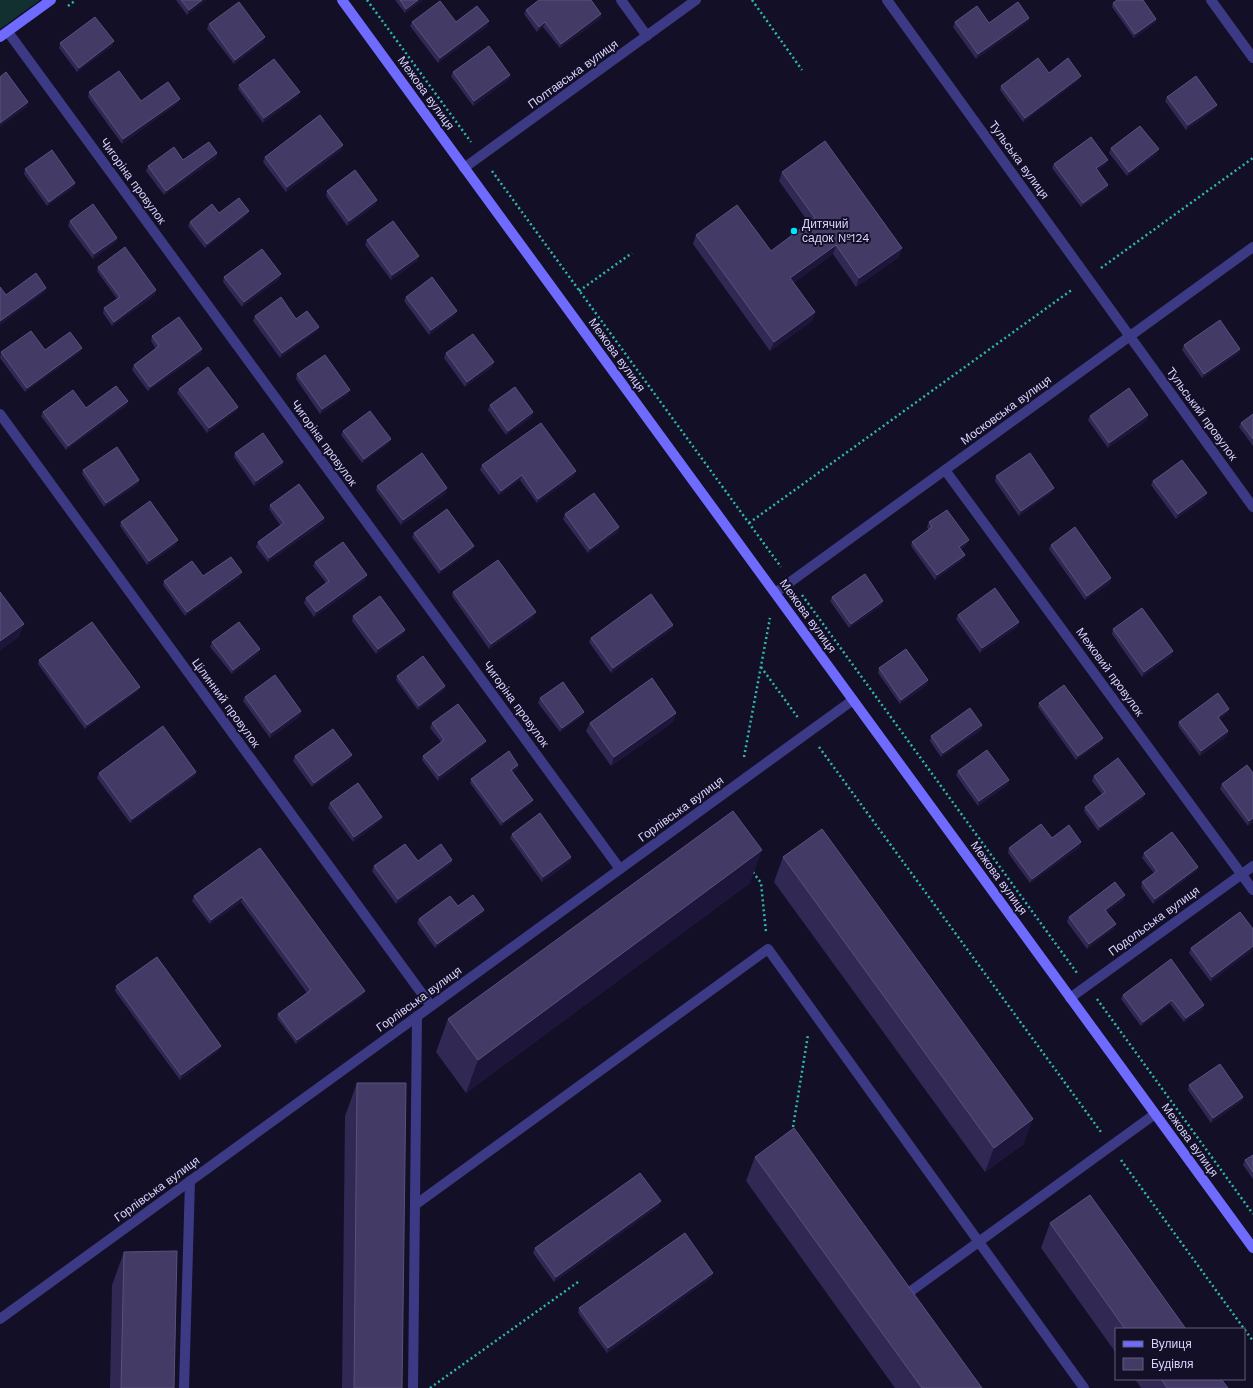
<svg xmlns="http://www.w3.org/2000/svg" width="1253" height="1388" viewBox="0 0 1253 1388" font-family="'Work Sans',sans-serif">
<style>
.green{fill:#12302f}
.lines{fill:none;stroke-linecap:round;stroke-linejoin:round}
.path{stroke:#2fb8b0;stroke-width:2.5;stroke-dasharray:2 3;stroke-linecap:butt}
.lane{stroke:#3d3a85;stroke-width:10}
.street{stroke:#3d3a85;stroke-width:10}
.secondary{stroke:#6f6bff;stroke-width:10}
.wall{fill:#312854}
.shaded-wall{fill:#1d163a}
.building{fill:#433a66;stroke:#5a527e}
.poi-dot{fill:#00e5ff;stroke:#130f26;stroke-width:1.5}
.labels{text-anchor:middle;stroke-width:4;stroke-linejoin:round;paint-order:stroke}
.street-label{font-size:12px;fill:#d9d4ff;stroke:#130f26}
.poi-label{font-size:12px;fill:#d9d4ff;stroke:#130f26;text-anchor:start}
</style>
<rect width="100%" height="100%" fill="#130f26"/>
<!-- green -->
<polygon class="green" points="0,0 40,0 0,29"/>
<g class="lines">
<!-- path -->
<g class="path">
<polyline points="367,0 471,142"/>
<polyline points="752,0 802,70"/>
<polyline points="68,6 76,0"/>
<polyline points="492,171 781,567"/>
<polyline points="1101,268 1253,158"/>
<polyline points="579,291 632,253"/>
<polyline points="749,523 1073,289"/>
<polyline points="802,595 1077,973"/>
<polyline points="761,667 799,719"/>
<polyline points="819,747 1101,1132"/>
<polyline points="744,757 770,618"/>
<polyline points="753,872 761,883 766,932"/>
<polyline points="1097,999 1253,1214"/>
<polyline points="793,1127 808,1035"/>
<polyline points="1121,1160 1253,1341"/>
<polyline points="430,1388 578,1282"/>
</g>
<!-- lane -->
<g class="lane">
<polyline points="415,1205 768,949 1084,1388"/>
<polyline points="911,1291 1155,1114"/>
<polyline points="184,1388 190,1181"/>
<polyline points="413,1388 417,1016"/>
</g>
<!-- street -->
<g class="street">
<polyline points="621,0 647,36"/>
<polyline points="887,0 1253,507"/>
<polyline points="1211,0 1253,58"/>
<polyline points="8,32 620,869"/>
<polyline points="464,168 696,0"/>
<polyline points="0,414 431,1006"/>
<polyline points="945,470 1253,890"/>
<polyline points="775,593 1253,247"/>
<polyline points="1070,998 1253,866"/>
<polyline points="0,1319 853,700"/>
</g>
<!-- secondary -->
<g class="secondary">
<polyline points="342,0 1253,1248"/>
<polyline points="0,37 51,0"/>
</g>
</g>
<!-- wall -->
<g class="wall">
<polygon points="176,0 206,0 187,15"/>
<polygon points="395,0 423,0 405,13"/>
<polygon points="1113,3 1156,19 1155,23 1134,38 1112,7"/>
<polygon points="526,10 601,14 600,19 560,48 543,27 537,32 524,14"/>
<polygon points="1029,18 1028,22 976,59 953,27 955,22 989,23"/>
<polygon points="412,22 456,22 487,26 438,63 410,26"/>
<polygon points="209,24 263,42 234,64 207,29"/>
<polygon points="60,43 112,46 77,72 59,48"/>
<polygon points="453,72 510,75 508,80 473,106 451,76"/>
<polygon points="1049,73 1079,80 1023,122 1000,90 1001,86"/>
<polygon points="239,85 298,96 263,123 238,89"/>
<polygon points="89,92 141,101 178,103 122,144 88,97"/>
<polygon points="1167,97 1215,109 1186,130 1165,101"/>
<polygon points="1111,148 1157,154 1127,176 1109,153"/>
<polygon points="341,150 286,192 263,162 265,157"/>
<polygon points="217,153 216,158 164,195 146,171 148,166"/>
<polygon points="1054,164 1106,164 1097,171 1108,185 1106,189 1081,207 1052,168"/>
<polygon points="25,169 75,183 74,187 47,206 24,174"/>
<polygon points="782,172 899,257 856,287 833,254 793,283 815,312 812,321 770,351 693,244 696,235 771,251 809,223 779,181"/>
<polygon points="327,191 377,200 375,205 347,226 326,196"/>
<polygon points="219,213 247,215 205,248 188,226 190,222"/>
<polygon points="70,221 117,238 116,242 93,259 68,226"/>
<polygon points="367,240 419,256 417,261 391,280 365,245"/>
<polygon points="98,267 155,295 112,326 103,313 104,308 117,299 97,271"/>
<polygon points="281,274 279,279 242,307 223,282 224,277"/>
<polygon points="406,297 455,315 429,335 404,301"/>
<polygon points="255,316 296,319 319,327 317,331 280,358 253,321"/>
<polygon points="152,336 202,349 200,354 148,391 132,370 134,365 156,349 151,341"/>
<polygon points="1184,345 1240,349 1239,353 1202,378 1182,350"/>
<polygon points="82,348 80,352 25,392 0,358 1,352 45,350"/>
<polygon points="446,353 494,362 492,367 465,387 444,358"/>
<polygon points="297,374 348,394 320,414 296,379"/>
<polygon points="179,389 238,407 236,411 207,433 177,393"/>
<polygon points="128,401 126,406 66,450 41,416 43,412 86,408"/>
<polygon points="490,405 533,412 532,417 506,435 488,410"/>
<polygon points="1253,414 1253,446 1239,427 1241,423"/>
<polygon points="1090,416 1147,420 1108,448 1088,420"/>
<polygon points="343,431 389,443 362,463 341,435"/>
<polygon points="235,453 283,462 282,466 254,486 234,457"/>
<polygon points="482,465 574,476 537,503 520,480 499,495 480,470"/>
<polygon points="83,470 139,480 138,484 104,507 82,474"/>
<polygon points="996,476 1052,492 1019,516 995,481"/>
<polygon points="1153,481 1205,498 1176,519 1151,485"/>
<polygon points="377,486 446,493 401,525 376,490"/>
<polygon points="270,505 324,518 323,523 268,562 256,547 258,542 280,525 269,509"/>
<polygon points="565,514 619,527 618,532 588,553 563,519"/>
<polygon points="121,522 176,545 147,565 120,526"/>
<polygon points="929,522 967,544 961,549 965,555 963,559 935,580 911,546 912,542 929,530 927,527"/>
<polygon points="414,533 472,550 439,574 412,537"/>
<polygon points="1051,545 1110,583 1085,600 1049,549"/>
<polygon points="315,562 365,580 314,617 304,603 306,598 326,583 313,566"/>
<polygon points="203,576 240,577 185,616 163,585 164,581"/>
<polygon points="453,592 534,617 489,649 452,596"/>
<polygon points="832,597 882,605 849,628 830,601"/>
<polygon points="958,615 1019,622 1017,627 980,653 956,619"/>
<polygon points="353,616 405,630 403,634 376,654 352,621"/>
<polygon points="673,625 672,629 611,673 589,642 591,638"/>
<polygon points="1113,629 1173,651 1171,656 1142,677 1112,634"/>
<polygon points="212,642 260,649 258,654 232,674 210,647"/>
<polygon points="39,660 138,691 85,729 38,664"/>
<polygon points="879,668 927,685 900,704 878,673"/>
<polygon points="397,676 445,686 444,690 418,710 396,680"/>
<polygon points="245,697 301,711 300,716 270,738 243,701"/>
<polygon points="540,698 584,712 582,716 560,732 538,703"/>
<polygon points="1039,703 1103,738 1101,742 1076,760 1038,707"/>
<polygon points="676,713 673,722 611,766 586,731 590,723"/>
<polygon points="1228,713 1219,719 1228,731 1227,736 1200,756 1178,726 1179,722"/>
<polygon points="432,723 486,741 484,745 438,781 422,760 423,756 441,742 430,728"/>
<polygon points="982,725 981,730 941,757 930,741 931,736"/>
<polygon points="295,756 350,760 312,787 293,761"/>
<polygon points="518,765 517,769 512,773 533,800 531,804 501,826 470,783 471,779"/>
<polygon points="958,771 1009,780 1007,785 978,806 956,775"/>
<polygon points="196,772 195,776 130,823 97,778 99,773"/>
<polygon points="1094,776 1143,799 1098,831 1084,811 1085,807 1102,794 1092,781"/>
<polygon points="1222,784 1253,822 1248,826 1220,789"/>
<polygon points="330,803 382,817 380,821 353,842 328,808"/>
<polygon points="512,834 571,857 570,862 542,882 510,838"/>
<polygon points="1052,838 1080,847 1030,883 1008,853 1009,848"/>
<polygon points="260,848 363,995 296,1044 277,1018 278,1014 307,993 241,902 210,924 192,901 194,896"/>
<polygon points="1144,853 1198,867 1196,871 1153,904 1141,887 1142,882 1154,873 1142,858"/>
<polygon points="783,857 1024,1144 985,1172 774,882"/>
<polygon points="452,860 451,864 396,904 372,871 374,866 418,861"/>
<polygon points="750,883 466,1093 436,1052 448,1019"/>
<polygon points="1125,895 1123,900 1107,912 1114,928 1087,949 1067,922 1069,917"/>
<polygon points="458,906 484,910 482,914 435,948 417,923 419,919"/>
<polygon points="1240,912 1211,982 1189,953 1191,948"/>
<polygon points="1171,959 1203,1009 1184,1022 1170,1004 1141,1026 1121,999 1123,995"/>
<polygon points="116,986 219,1050 180,1080 115,991"/>
<polygon points="357,1083 402,1388 342,1388 345,1116"/>
<polygon points="1189,1085 1243,1097 1242,1101 1211,1123 1188,1090"/>
<polygon points="1253,1155 1253,1179 1243,1165 1245,1160"/>
<polygon points="755,1157 982,1388 895,1388 746,1181"/>
<polygon points="659,1206 554,1282 533,1253 535,1248"/>
<polygon points="1050,1223 1186,1329 1116,1329 1116,1353 1041,1248"/>
<polygon points="124,1252 174,1388 110,1388 112,1285"/>
<polygon points="712,1277 607,1353 578,1313 579,1308"/>
<polygon points="1135,1379 1221,1379 1228,1388 1141,1388"/>
</g>
<!-- shaded-wall -->
<g class="shaded-wall">
<polygon points="202,0 206,0 187,15 189,10"/>
<polygon points="418,0 423,0 405,13 406,9"/>
<polygon points="601,14 600,19 560,48 561,44"/>
<polygon points="1029,18 1028,22 976,59 978,54"/>
<polygon points="1156,19 1155,23 1134,38 1135,34"/>
<polygon points="489,21 487,26 438,63 440,58"/>
<polygon points="545,22 543,27 537,32 539,27"/>
<polygon points="265,37 263,42 234,64 235,60"/>
<polygon points="114,41 112,46 77,72 79,68"/>
<polygon points="510,75 508,80 473,106 474,101"/>
<polygon points="1081,76 1079,80 1023,122 1025,118"/>
<polygon points="300,92 298,96 263,123 264,118"/>
<polygon points="180,99 178,103 122,144 123,139"/>
<polygon points="28,102 27,107 0,127 0,123"/>
<polygon points="1217,105 1215,109 1186,130 1188,125"/>
<polygon points="343,145 341,150 286,192 287,187"/>
<polygon points="1159,149 1157,154 1127,176 1129,172"/>
<polygon points="217,153 216,158 164,195 166,191"/>
<polygon points="1108,160 1106,164 1094,173 1096,168"/>
<polygon points="75,183 74,187 47,206 49,202"/>
<polygon points="1108,185 1106,189 1081,207 1083,203"/>
<polygon points="377,200 375,205 347,226 349,221"/>
<polygon points="249,211 247,215 205,248 207,244"/>
<polygon points="117,238 116,242 93,259 94,254"/>
<polygon points="836,245 833,254 787,287 790,278"/>
<polygon points="902,248 899,257 856,287 859,278"/>
<polygon points="419,256 417,261 391,280 392,275"/>
<polygon points="281,274 279,279 242,307 244,302"/>
<polygon points="46,288 45,292 0,325 0,321"/>
<polygon points="156,290 155,295 112,326 114,322"/>
<polygon points="457,311 455,315 429,335 431,330"/>
<polygon points="815,312 812,321 770,351 774,342"/>
<polygon points="319,327 317,331 280,358 282,353"/>
<polygon points="82,348 80,352 25,392 27,388"/>
<polygon points="202,349 200,354 148,391 150,387"/>
<polygon points="1240,349 1239,353 1202,378 1204,374"/>
<polygon points="494,362 492,367 465,387 467,382"/>
<polygon points="350,390 348,394 320,414 322,409"/>
<polygon points="128,401 126,406 66,450 68,446"/>
<polygon points="238,407 236,411 207,433 209,428"/>
<polygon points="533,412 532,417 506,435 508,431"/>
<polygon points="1148,415 1147,420 1108,448 1109,443"/>
<polygon points="391,439 389,443 362,463 364,459"/>
<polygon points="283,462 282,466 254,486 256,481"/>
<polygon points="576,471 574,476 537,503 538,499"/>
<polygon points="522,475 520,480 499,495 501,491"/>
<polygon points="139,480 138,484 104,507 106,503"/>
<polygon points="447,488 446,493 401,525 403,520"/>
<polygon points="1054,488 1052,492 1019,516 1021,511"/>
<polygon points="1207,493 1205,498 1176,519 1178,514"/>
<polygon points="324,518 323,523 268,562 269,558"/>
<polygon points="619,527 618,532 588,553 590,549"/>
<polygon points="178,540 176,545 147,565 149,561"/>
<polygon points="969,540 967,544 957,551 959,547"/>
<polygon points="474,546 472,550 439,574 441,570"/>
<polygon points="965,555 963,559 935,580 937,575"/>
<polygon points="242,572 240,577 185,616 187,612"/>
<polygon points="367,575 365,580 314,617 316,612"/>
<polygon points="1111,578 1110,583 1085,600 1087,596"/>
<polygon points="883,601 882,605 849,628 851,624"/>
<polygon points="536,612 534,617 489,649 491,644"/>
<polygon points="1019,622 1017,627 980,653 982,648"/>
<polygon points="24,624 19,637 0,651 0,641"/>
<polygon points="673,625 672,629 611,673 613,668"/>
<polygon points="405,630 403,634 376,654 378,649"/>
<polygon points="260,649 258,654 232,674 233,670"/>
<polygon points="1173,651 1171,656 1142,677 1144,672"/>
<polygon points="928,680 927,685 900,704 901,700"/>
<polygon points="445,686 444,690 418,710 419,706"/>
<polygon points="140,687 138,691 85,729 87,725"/>
<polygon points="1229,709 1228,713 1216,721 1218,717"/>
<polygon points="301,711 300,716 270,738 271,733"/>
<polygon points="584,712 582,716 560,732 562,728"/>
<polygon points="676,713 673,722 611,766 614,757"/>
<polygon points="982,725 981,730 941,757 943,753"/>
<polygon points="1228,731 1227,736 1200,756 1201,751"/>
<polygon points="1103,738 1101,742 1076,760 1078,756"/>
<polygon points="486,741 484,745 438,781 439,776"/>
<polygon points="352,755 350,760 312,787 314,783"/>
<polygon points="518,765 517,769 509,775 511,770"/>
<polygon points="196,772 195,776 130,823 132,819"/>
<polygon points="1009,780 1007,785 978,806 979,801"/>
<polygon points="1145,794 1143,799 1098,831 1100,827"/>
<polygon points="533,800 531,804 501,826 503,822"/>
<polygon points="382,817 380,821 353,842 354,837"/>
<polygon points="1253,818 1253,822 1248,826 1249,821"/>
<polygon points="1081,842 1080,847 1030,883 1032,879"/>
<polygon points="762,850 750,883 466,1093 478,1060"/>
<polygon points="571,857 570,862 542,882 543,877"/>
<polygon points="452,860 451,864 396,904 398,899"/>
<polygon points="1198,867 1196,871 1153,904 1155,899"/>
<polygon points="1125,895 1123,900 1104,914 1105,910"/>
<polygon points="242,897 241,902 210,924 211,920"/>
<polygon points="484,910 482,914 435,948 437,944"/>
<polygon points="1116,924 1114,928 1087,949 1089,944"/>
<polygon points="1253,946 1253,950 1211,982 1212,977"/>
<polygon points="365,991 363,995 296,1044 297,1040"/>
<polygon points="1172,1000 1170,1004 1141,1026 1143,1022"/>
<polygon points="1204,1005 1203,1009 1184,1022 1186,1018"/>
<polygon points="221,1046 219,1050 180,1080 181,1075"/>
<polygon points="1243,1097 1242,1101 1211,1123 1213,1118"/>
<polygon points="1033,1119 1024,1144 985,1172 994,1148"/>
<polygon points="661,1201 659,1206 554,1282 556,1277"/>
<polygon points="713,1273 712,1277 607,1353 608,1348"/>
</g>
<!-- building -->
<g class="building">
<polygon points="181,0 202,0 189,10"/>
<polygon points="400,0 418,0 406,9"/>
<polygon points="539,0 591,0 601,14 561,44 545,22 539,27 526,10"/>
<polygon points="1117,0 1143,0 1156,19 1135,34 1113,3"/>
<polygon points="440,1 456,22 477,6 489,21 440,58 412,22"/>
<polygon points="239,2 265,37 235,60 209,24"/>
<polygon points="1018,2 1029,18 978,54 955,22 977,6 989,23"/>
<polygon points="95,17 114,41 79,68 60,43"/>
<polygon points="489,46 510,75 474,101 453,72"/>
<polygon points="1038,58 1049,73 1068,58 1081,76 1025,118 1001,86"/>
<polygon points="274,59 300,92 264,118 239,85"/>
<polygon points="119,71 141,101 168,82 180,99 123,139 89,92"/>
<polygon points="6,72 28,102 0,123 0,77"/>
<polygon points="1196,76 1217,105 1188,125 1167,97"/>
<polygon points="320,115 343,145 287,187 265,157"/>
<polygon points="1140,126 1159,149 1129,172 1111,148"/>
<polygon points="1091,137 1108,160 1096,168 1108,185 1083,203 1054,164"/>
<polygon points="825,141 902,248 859,278 836,245 790,278 815,312 774,342 696,235 737,205 771,251 815,218 782,172"/>
<polygon points="209,142 217,153 166,191 148,166 174,147 183,160"/>
<polygon points="52,150 75,183 49,202 25,169"/>
<polygon points="355,170 377,200 349,221 327,191"/>
<polygon points="239,198 249,211 207,244 190,222 212,204 219,213"/>
<polygon points="93,204 117,238 94,254 70,221"/>
<polygon points="393,221 419,256 392,275 367,240"/>
<polygon points="125,247 156,290 114,322 104,308 120,297 98,267"/>
<polygon points="262,249 281,274 244,302 224,277"/>
<polygon points="36,273 46,288 0,321 0,287 6,295"/>
<polygon points="432,277 457,311 431,330 406,297"/>
<polygon points="281,297 296,319 307,311 319,327 282,353 255,316"/>
<polygon points="179,317 202,349 150,387 134,365 159,346 152,336"/>
<polygon points="1220,320 1240,349 1204,374 1184,345"/>
<polygon points="31,331 45,350 70,332 82,348 27,388 1,352"/>
<polygon points="473,334 494,362 467,382 446,353"/>
<polygon points="325,355 350,390 322,409 297,374"/>
<polygon points="208,367 238,407 209,428 179,389"/>
<polygon points="116,386 128,401 68,446 43,412 73,390 86,408"/>
<polygon points="515,387 533,412 508,431 490,405"/>
<polygon points="1129,388 1148,415 1109,443 1090,416"/>
<polygon points="370,411 391,439 364,459 343,431"/>
<polygon points="1253,414 1253,439 1241,423"/>
<polygon points="541,423 576,471 538,499 522,475 501,491 482,465"/>
<polygon points="263,433 283,462 256,481 235,453"/>
<polygon points="117,447 139,480 106,503 83,470"/>
<polygon points="422,453 447,488 403,520 377,486"/>
<polygon points="1030,453 1054,488 1021,511 996,476"/>
<polygon points="1182,460 1207,493 1178,514 1153,481"/>
<polygon points="299,484 324,518 269,558 258,542 284,523 270,505"/>
<polygon points="594,493 619,527 590,549 565,514"/>
<polygon points="150,501 178,540 149,561 121,522"/>
<polygon points="447,509 474,546 441,570 414,533"/>
<polygon points="947,510 969,540 959,547 965,555 937,575 912,542 932,527 929,522"/>
<polygon points="1075,527 1111,578 1087,596 1051,545"/>
<polygon points="343,542 367,575 316,612 306,598 329,581 315,562"/>
<polygon points="231,557 242,572 187,612 164,581 192,561 203,576"/>
<polygon points="498,560 536,612 491,644 453,592"/>
<polygon points="865,574 883,601 851,624 832,597"/>
<polygon points="995,588 1019,622 982,648 958,615"/>
<polygon points="0,592 24,624 0,641"/>
<polygon points="651,594 673,625 613,668 591,638"/>
<polygon points="380,596 405,630 378,649 353,616"/>
<polygon points="1142,608 1173,651 1144,672 1113,629"/>
<polygon points="92,622 140,687 87,725 39,660"/>
<polygon points="239,622 260,649 233,670 212,642"/>
<polygon points="906,649 928,680 901,700 879,668"/>
<polygon points="423,656 445,686 419,706 397,676"/>
<polygon points="275,675 301,711 271,733 245,697"/>
<polygon points="652,678 676,713 614,757 590,723"/>
<polygon points="563,682 584,712 562,728 540,698"/>
<polygon points="1064,685 1103,738 1078,756 1039,703"/>
<polygon points="1218,693 1229,709 1218,717 1228,731 1201,751 1179,722"/>
<polygon points="458,704 486,741 439,776 423,756 444,740 432,723"/>
<polygon points="970,708 982,725 943,753 931,736"/>
<polygon points="163,726 196,772 132,819 99,773"/>
<polygon points="333,729 352,755 314,783 295,756"/>
<polygon points="987,750 1009,780 979,801 958,771"/>
<polygon points="509,751 518,765 511,770 533,800 503,822 471,779"/>
<polygon points="1118,758 1145,794 1100,827 1085,807 1105,792 1094,776"/>
<polygon points="1247,765 1253,773 1253,818 1249,821 1222,784"/>
<polygon points="358,783 382,817 354,837 330,803"/>
<polygon points="733,811 762,850 478,1060 448,1019"/>
<polygon points="540,813 571,857 543,877 512,834"/>
<polygon points="1041,824 1052,838 1069,825 1081,842 1032,879 1009,848"/>
<polygon points="822,829 1033,1119 994,1148 783,857"/>
<polygon points="1172,832 1198,867 1155,899 1142,882 1157,871 1144,853"/>
<polygon points="405,844 418,861 441,844 452,860 398,899 374,866"/>
<polygon points="260,848 365,991 297,1040 278,1014 311,990 242,897 211,920 194,896"/>
<polygon points="1115,882 1125,895 1105,910 1116,924 1089,944 1069,917"/>
<polygon points="473,895 484,910 437,944 419,919 450,896 458,906"/>
<polygon points="1240,912 1253,929 1253,946 1212,977 1191,948"/>
<polygon points="157,957 221,1046 181,1075 116,986"/>
<polygon points="1171,959 1204,1005 1186,1018 1172,1000 1143,1022 1123,995"/>
<polygon points="1220,1064 1243,1097 1213,1118 1189,1085"/>
<polygon points="357,1083 406,1083 402,1388 354,1388"/>
<polygon points="794,1128 982,1388 922,1388 755,1157"/>
<polygon points="1253,1155 1253,1172 1245,1160"/>
<polygon points="640,1173 661,1201 556,1277 535,1248"/>
<polygon points="1090,1195 1186,1329 1125,1329 1050,1223"/>
<polygon points="685,1233 713,1273 608,1348 579,1308"/>
<polygon points="177,1251 174,1388 121,1388 124,1252"/>
<polygon points="1161,1379 1221,1379 1228,1388 1167,1388"/>
</g>
<!-- markers -->
<circle class="poi-dot" cx="794" cy="231" r="4"/>
<g class="labels">
<!-- street labels -->
<g class="street-label">
<text transform="translate(573 74) rotate(-36)" y="4">Полтавська вулиця</text>
<text transform="translate(426 93) rotate(54)" y="4">Межова вулиця</text>
<text transform="translate(1019 160) rotate(54)" y="4">Тульська вулиця</text>
<text transform="translate(133 181) rotate(54)" y="4">Чигоріна провулок</text>
<text transform="translate(617 355) rotate(54)" y="4">Межова вулиця</text>
<text transform="translate(1006 410) rotate(-36)" y="4">Московська вулиця</text>
<text transform="translate(1202 414) rotate(54)" y="4">Тульський провулок</text>
<text transform="translate(324 443) rotate(54)" y="4">Чигоріна провулок</text>
<text transform="translate(808 616) rotate(54)" y="4">Межова вулиця</text>
<text transform="translate(1110 672) rotate(54)" y="4">Межовий провулок</text>
<text transform="translate(226 703) rotate(54)" y="4">Цілинний провулок</text>
<text transform="translate(516 704) rotate(54)" y="4">Чигоріна провулок</text>
<text transform="translate(681 809) rotate(-36)" y="4">Горлівська вулиця</text>
<text transform="translate(999 878) rotate(54)" y="4">Межова вулиця</text>
<text transform="translate(1154 921) rotate(-36)" y="4">Подольська вулиця</text>
<text transform="translate(419 999) rotate(-36)" y="4">Горлівська вулиця</text>
<text transform="translate(1190 1140) rotate(54)" y="4">Межова вулиця</text>
<text transform="translate(157 1189) rotate(-36)" y="4">Горлівська вулиця</text>
</g>
<!-- poi labels -->
<g class="poi-label">
<text x="802" y="228">Дитячий<tspan x="802" dy="14">садок №124</tspan></text>
</g>
</g>
<!-- legend -->
<rect x="1115" y="1328" width="130" height="52" fill="#130f26" stroke="#625e7d"/>
<rect x="1123" y="1341" width="20" height="6" fill="#6f6bff" stroke="#625e7d"/>
<text x="1151" y="1348" font-size="12" fill="#d9d4ff">Вулиця</text>
<rect x="1123" y="1358" width="20" height="12" fill="#433a66" stroke="#625e7d"/>
<text x="1151" y="1368" font-size="12" fill="#d9d4ff">Будівля</text>
</svg>
